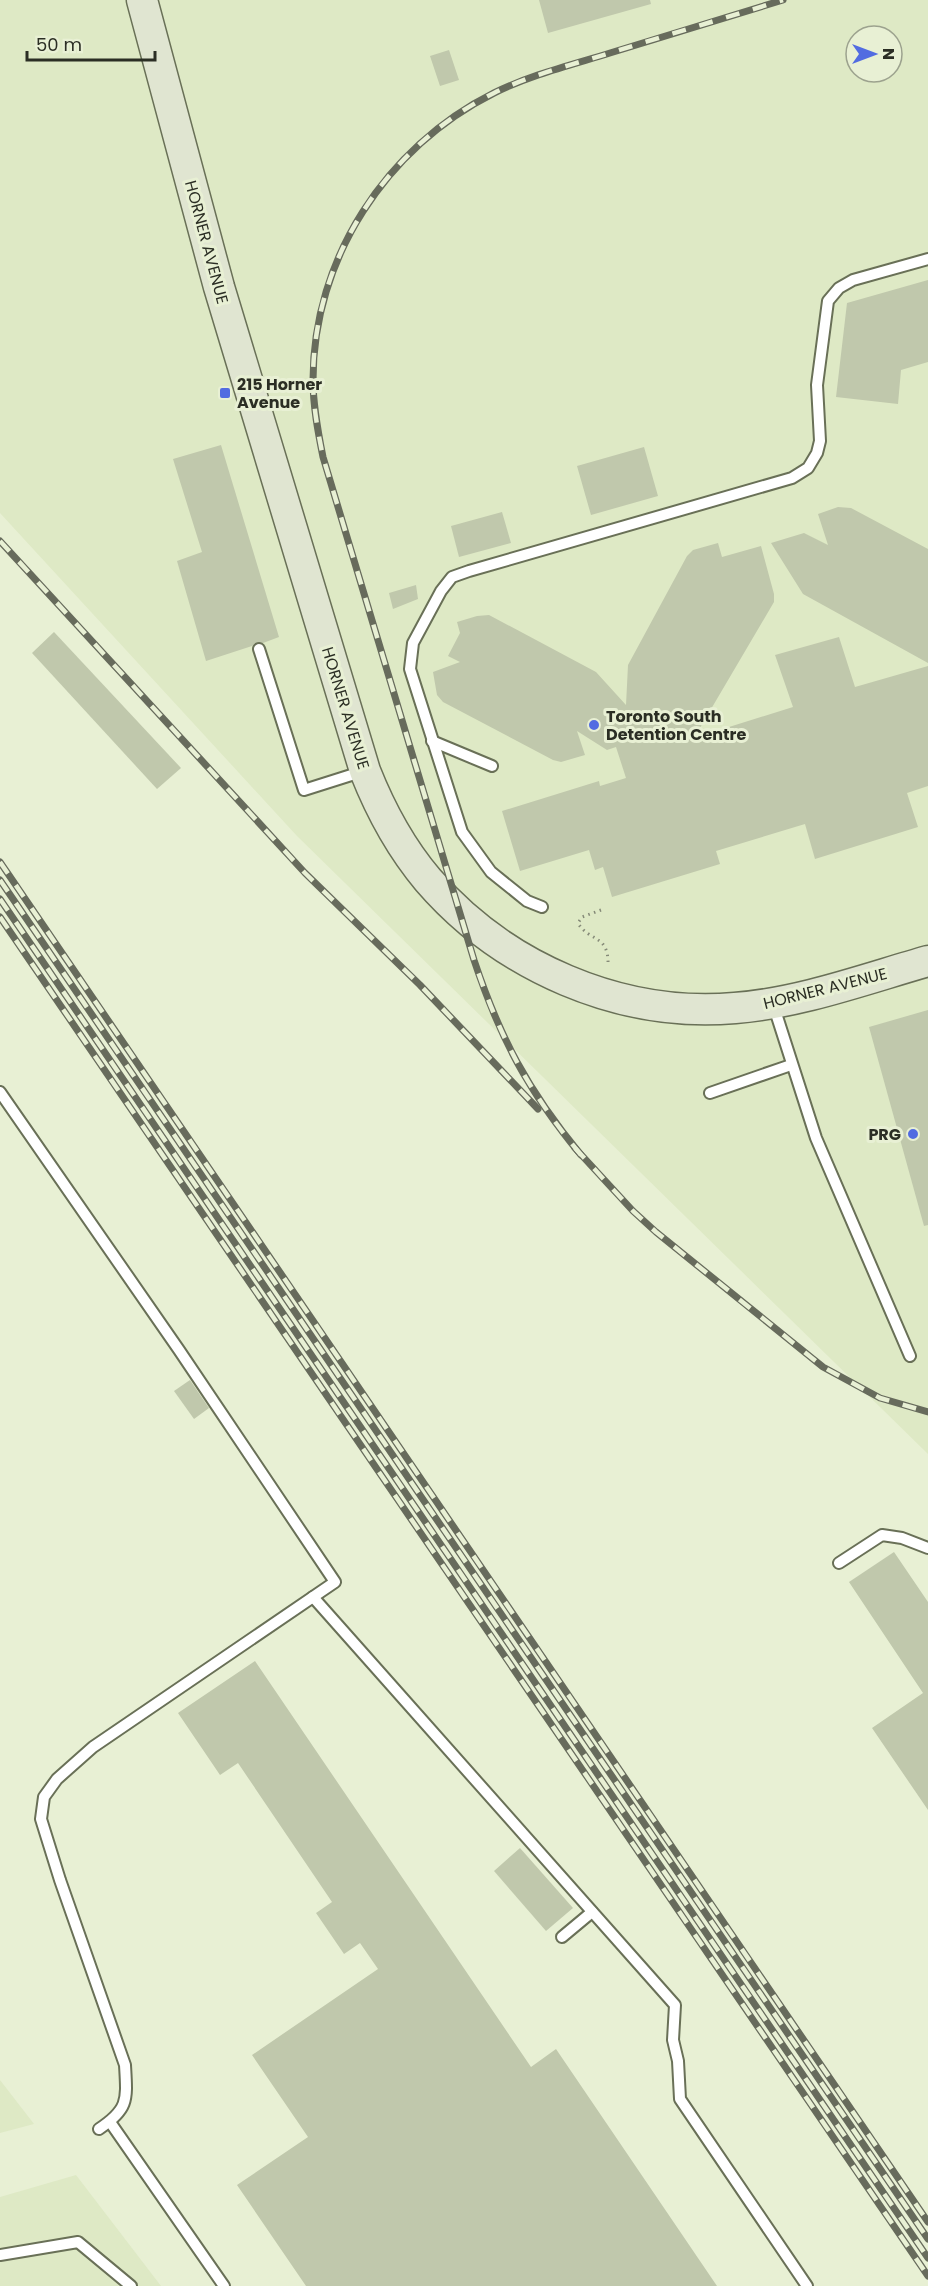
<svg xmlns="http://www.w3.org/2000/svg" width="928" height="2286" viewBox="0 0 928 2286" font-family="Poppins,sans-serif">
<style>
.built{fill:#dee9c5;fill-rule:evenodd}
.building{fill:#c0c8ac}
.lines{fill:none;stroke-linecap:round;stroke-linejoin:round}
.service-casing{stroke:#697057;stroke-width:14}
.secondary-casing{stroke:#697057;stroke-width:33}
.path{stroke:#858a78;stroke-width:3;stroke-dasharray:1.5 4.5;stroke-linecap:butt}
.service{stroke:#fff;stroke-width:10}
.secondary{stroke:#e0e5d1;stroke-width:30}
.rail-casing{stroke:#676b5c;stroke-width:7}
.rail{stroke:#e8f0d4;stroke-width:4.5;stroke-dasharray:14;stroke-linecap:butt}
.poi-dot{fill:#526ce1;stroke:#e8f0d4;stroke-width:2}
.labels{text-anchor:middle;stroke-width:6;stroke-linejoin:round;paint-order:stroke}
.street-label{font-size:16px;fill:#2b2e24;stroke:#e8f0d4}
.poi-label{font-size:16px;font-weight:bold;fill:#2b2e24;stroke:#e8f0d4;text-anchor:start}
</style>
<rect width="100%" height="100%" fill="#e8f0d4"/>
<!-- built -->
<g class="built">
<path d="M0 0H928V1454L297 836 0 513ZM856 36H892V72H856Z"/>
<polygon points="0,2080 34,2124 0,2133"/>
<polygon points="76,2175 161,2286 0,2286 0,2197"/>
</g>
<!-- building -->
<g class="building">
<polygon points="539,0 650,0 651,4 548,33"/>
<polygon points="449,50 459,80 440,86 430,56"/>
<polygon points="928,280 928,362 901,370 898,404 836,397 847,303"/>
<polygon points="221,445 279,637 263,643 257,642 252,646 206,661 177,561 202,552 173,459"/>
<polygon points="644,447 658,496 591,515 577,466"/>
<polygon points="838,507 851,508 928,549 928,663 803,594 771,543 804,533 828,545 818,514"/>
<polygon points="502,512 511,543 459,557 451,526"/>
<polygon points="718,543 722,557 761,546 774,594 774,602 694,738 793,707 775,655 839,637 855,687 928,666 928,786 907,793 918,827 815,859 805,824 716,851 720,864 612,897 603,867 595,870 589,850 520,871 502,811 599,781 600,786 626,778 616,747 607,750 577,731 585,755 561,762 553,760 443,702 437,695 433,672 460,662 448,656 460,633 457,622 477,616 489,615 596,672 626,705 628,665 687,556 693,550"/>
<polygon points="416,585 418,599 393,609 389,593"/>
<polygon points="54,632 181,768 157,789 32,653"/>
<polygon points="928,1010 928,1225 924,1226 869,1027"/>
<polygon points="190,1380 209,1408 194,1419 174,1391"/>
<polygon points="894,1552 928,1602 928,1810 872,1728 923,1693 849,1582"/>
<polygon points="255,1661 531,2067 556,2049 717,2286 306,2286 237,2185 308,2137 252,2055 378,1969 360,1943 344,1954 316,1913 332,1902 238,1763 220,1775 178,1713"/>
<polygon points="520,1848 573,1908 546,1931 494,1871"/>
</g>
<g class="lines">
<defs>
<g id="service">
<polyline points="259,649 304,790 364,771"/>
<polyline points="432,741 492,766"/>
<polyline points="542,907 527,901 491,872 462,832 410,669 413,643 441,591 452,577 469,571 792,478 808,468 817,453 820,441 817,385 828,301 839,288 853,280 928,259"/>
<polyline points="773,1004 816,1138 910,1356"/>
<path d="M0 1092 179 1350 335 1582 93 1747 57 1779 44 1797 41 1819 60 1880 125 2065C127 2100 129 2109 99 2129"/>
<polyline points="710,1093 791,1065"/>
<polyline points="839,1563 882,1535 902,1538 928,1548"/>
<polyline points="313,1597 675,2005 673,2040 678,2061 680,2099 807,2286"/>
<polyline points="562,1937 592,1912"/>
<polyline points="110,2122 224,2286"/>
<polyline points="0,2255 78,2242 131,2286"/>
</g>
<path id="secondary" d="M142 0 219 287 365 771C380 809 401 848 428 880 503 967 620 1018 735 1008 800 1003 865 979 928 961"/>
</defs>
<!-- service casing -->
<use href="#service" class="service-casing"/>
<!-- secondary casing -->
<use href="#secondary" class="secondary-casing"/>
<!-- path -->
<path class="path" d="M601 910 582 917 578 923C589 942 609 934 608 965"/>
<!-- service -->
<use href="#service" class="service"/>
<!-- secondary -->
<use href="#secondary" class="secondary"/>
<defs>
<g id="rail">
<polyline points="0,541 305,873 420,985 538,1109"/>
<polyline points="0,862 928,2222"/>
<polyline points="0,880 928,2239"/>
<polyline points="0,899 928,2258"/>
<polyline points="0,917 928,2276"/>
<polyline points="575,1148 633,1211 656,1232 823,1367 880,1398 928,1412"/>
<path d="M581 1155C528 1091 500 1038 474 960L323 457C318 432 313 406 313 380 313 259 386 147 494 93 530 75 571 65 610 53 667 35 725 18 783 0"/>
</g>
</defs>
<!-- rail casing -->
<use href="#rail" class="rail-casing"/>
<!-- rail -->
<use href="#rail" class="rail"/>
</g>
<!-- markers -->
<g class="poi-dot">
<rect x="219" y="387" width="12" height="12" rx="3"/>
<circle cx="594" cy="725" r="6"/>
<circle cx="913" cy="1134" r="6"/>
</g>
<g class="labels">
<!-- street labels -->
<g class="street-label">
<text transform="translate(207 242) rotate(75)" y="6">HORNER AVENUE</text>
<text transform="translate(346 708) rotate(73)" y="6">HORNER AVENUE</text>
<text transform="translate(825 988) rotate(-14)" y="6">HORNER AVENUE</text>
</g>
<!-- poi labels -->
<g class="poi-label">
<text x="237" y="390">215 Horner<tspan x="237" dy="18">Avenue</tspan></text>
<text x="606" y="722">Toronto South<tspan x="606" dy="18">Detention Centre</tspan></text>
<text x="901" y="1140" text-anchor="end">PRG</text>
</g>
</g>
<!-- north arrow -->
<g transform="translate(874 54) rotate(90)"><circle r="28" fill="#e8f0d4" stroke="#9ca28e" stroke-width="1.5"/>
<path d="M0-4.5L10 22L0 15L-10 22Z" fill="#526ce1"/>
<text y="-9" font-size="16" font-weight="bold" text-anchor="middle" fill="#2b2e24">N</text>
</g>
<!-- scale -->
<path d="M27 51v9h128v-9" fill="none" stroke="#2b2e24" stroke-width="3"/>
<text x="36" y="51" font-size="18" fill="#2b2e24" stroke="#e8f0d4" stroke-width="4.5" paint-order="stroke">50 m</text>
</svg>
